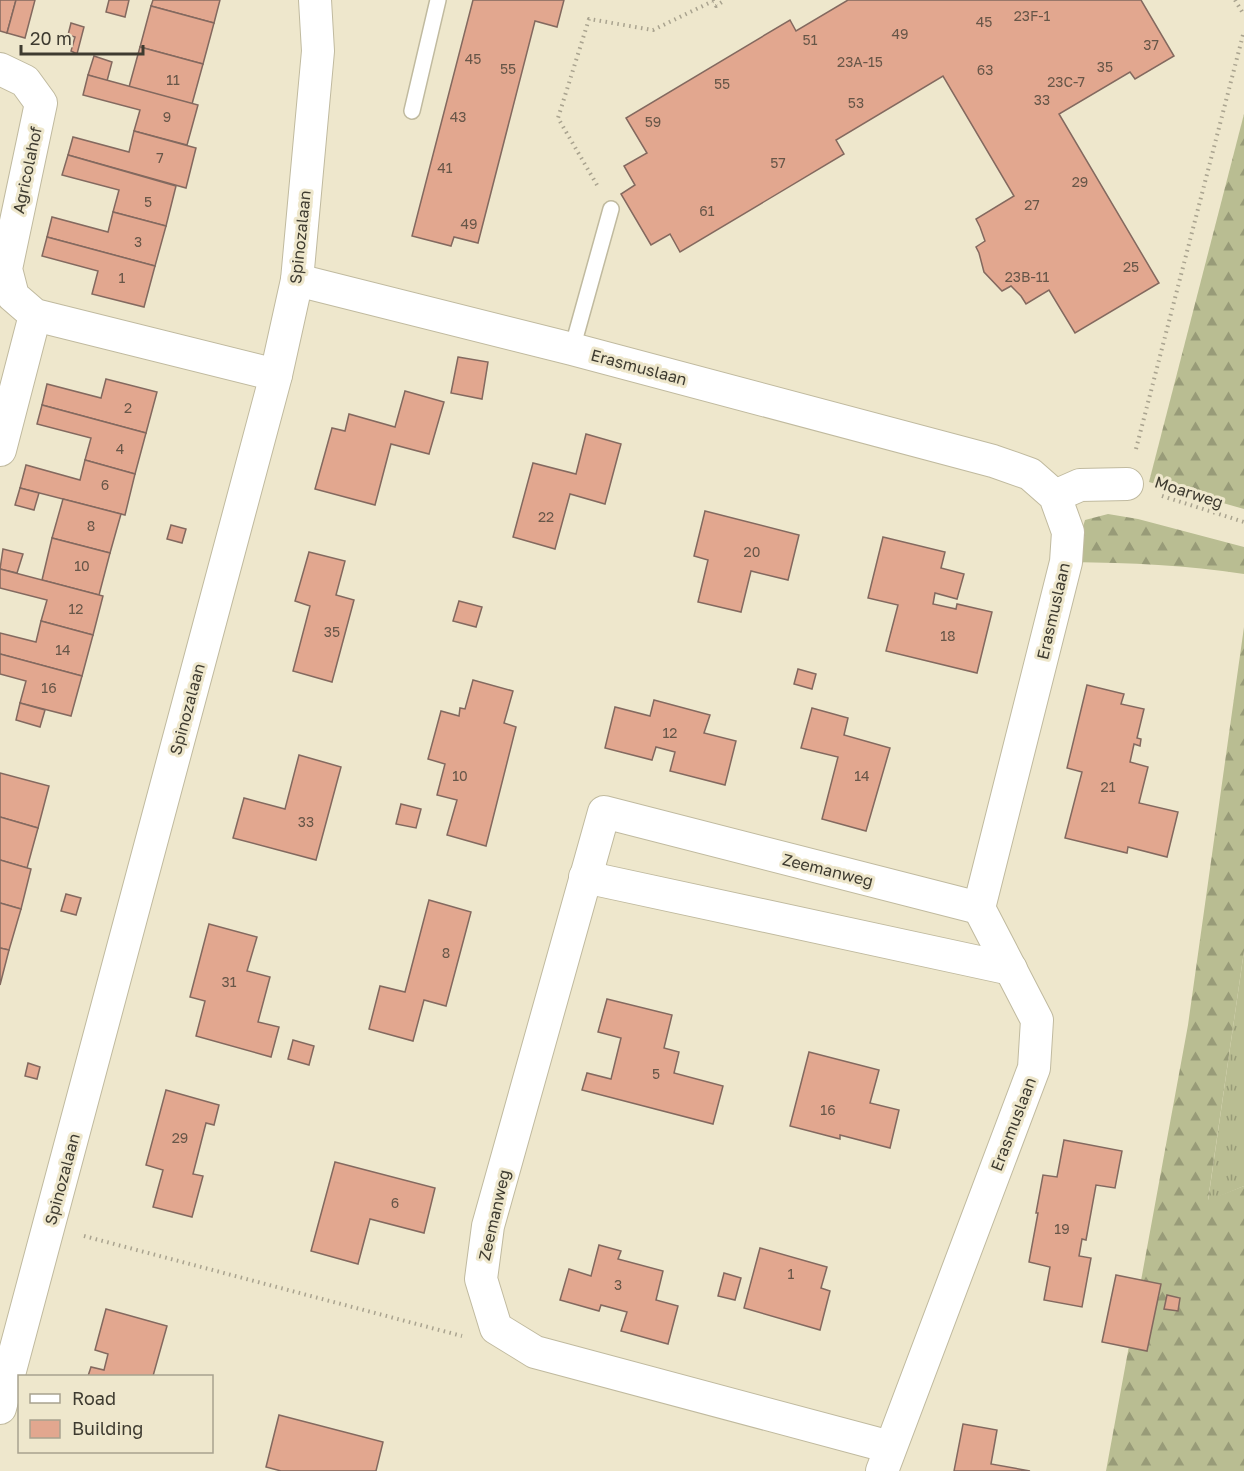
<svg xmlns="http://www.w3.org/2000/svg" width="1244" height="1471" viewBox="0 0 1244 1471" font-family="'Golos Text',sans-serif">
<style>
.grass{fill:url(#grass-tufts)}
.forest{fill:url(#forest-firs)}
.building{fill:#e2a78f;stroke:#83695f;stroke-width:1.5}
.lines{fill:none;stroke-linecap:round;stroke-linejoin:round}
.lane-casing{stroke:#c0ba9f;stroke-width:18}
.street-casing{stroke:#c0ba9f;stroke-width:34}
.path{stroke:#a9a38f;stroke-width:4;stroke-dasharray:1.5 4.5;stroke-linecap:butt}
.lane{stroke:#fff;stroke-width:15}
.street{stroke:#fff;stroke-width:32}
.labels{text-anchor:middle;stroke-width:6;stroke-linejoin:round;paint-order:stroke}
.number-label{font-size:14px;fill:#675648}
.street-label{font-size:16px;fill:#3e3b30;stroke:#eee7cc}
</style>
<defs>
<pattern id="grass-tufts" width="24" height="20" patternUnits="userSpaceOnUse" patternTransform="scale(1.5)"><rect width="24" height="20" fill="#b9bd92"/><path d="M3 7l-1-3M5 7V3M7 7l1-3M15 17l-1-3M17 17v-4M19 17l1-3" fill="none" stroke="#989b78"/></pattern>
<pattern id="forest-firs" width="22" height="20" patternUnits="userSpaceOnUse" patternTransform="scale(1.5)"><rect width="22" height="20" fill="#b9bd92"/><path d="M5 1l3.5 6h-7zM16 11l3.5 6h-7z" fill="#989b78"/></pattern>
</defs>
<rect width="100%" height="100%" fill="#eee7cc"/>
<!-- grass -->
<polygon class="grass" points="1244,951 1244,1186 1208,1201"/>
<!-- forest -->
<g class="forest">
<polygon points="1244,114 1244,509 1149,482"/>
<path d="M1108 514 1138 519 1244 547V574C1187 565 1130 563 1072 562L1085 520Z"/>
<polygon points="1244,627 1244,951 1208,1200 1244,1186 1244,1471 1106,1471 1188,1025"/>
</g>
<!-- building -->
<g class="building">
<polygon points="0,0 16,0 7,33 0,31"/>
<polygon points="16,0 35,0 25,38 7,33"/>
<polygon points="109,0 129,0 125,17 106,12"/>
<polygon points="153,0 220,0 214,23 151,6"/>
<polygon points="473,0 564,0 557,27 535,21 478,243 454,237 451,246 412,236"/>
<polygon points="848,0 1141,0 1174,56 1135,79 1130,72 1059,114 1159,283 1075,333 1049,290 1026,304 1021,296 1011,286 1002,291 984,272 979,253 976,247 985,241 980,227 976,219 1014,196 943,76 836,140 844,154 680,252 670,234 651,245 621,194 635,185 624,166 647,153 626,118 790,20 796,31"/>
<polygon points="151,6 214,23 203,64 140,47"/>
<polygon points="71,23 84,27 77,54 71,51 75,37 68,35"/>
<polygon points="140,47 203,64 192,104 129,87"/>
<polygon points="94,56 112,62 107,81 88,75"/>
<polygon points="88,75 198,105 187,145 134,131 140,110 83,95"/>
<polygon points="134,131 196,148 186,188 68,155 73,137 129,152"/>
<polygon points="68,155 176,186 166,226 113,212 119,190 62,175"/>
<polygon points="113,212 166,226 155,266 47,237 52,217 108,232"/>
<polygon points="47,237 155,266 144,307 92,294 98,271 42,256"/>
<polygon points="458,357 488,362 482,399 451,393"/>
<polygon points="106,379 157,392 146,433 42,405 47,384 101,398"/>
<polygon points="405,391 444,402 429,454 391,444 375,505 315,489 332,428 345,431 349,414 395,427"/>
<polygon points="42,405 146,433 135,474 85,460 91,438 37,424"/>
<polygon points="586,434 621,444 605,504 570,494 555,549 513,537 533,463 576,474"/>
<polygon points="85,460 135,474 125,515 20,488 26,465 80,480"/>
<polygon points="20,488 39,493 34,510 15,505"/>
<polygon points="63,499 121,514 110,553 52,538"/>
<polygon points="705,511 799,535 788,580 751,571 741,612 698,602 708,560 694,556"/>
<polygon points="171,525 186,529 182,543 167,539"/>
<polygon points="883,537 945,552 941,568 964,574 957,599 935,593 933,604 956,609 957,604 992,612 977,673 886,651 898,605 868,598"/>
<polygon points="52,538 110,553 99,595 42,580"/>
<polygon points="3,549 23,554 17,573 0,569"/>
<polygon points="309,552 345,561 336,595 354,600 332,682 293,671 310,606 295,601"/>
<polygon points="0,569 103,596 93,635 41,621 47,600 0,588"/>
<polygon points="459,601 482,607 476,627 453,621"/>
<polygon points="41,621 93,635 82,676 0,654 0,633 36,642"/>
<polygon points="0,654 82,676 71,716 20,703 26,681 0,674"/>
<polygon points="798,669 816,674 812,689 794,684"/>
<polygon points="473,680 513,691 504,723 516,727 486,846 447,835 457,800 437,795 445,764 428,759 441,711 459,716 460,708 465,709"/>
<polygon points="1087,685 1124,694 1121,704 1144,709 1137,738 1141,739 1140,746 1134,744 1130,762 1148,767 1139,803 1178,812 1167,857 1128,847 1127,853 1065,838 1082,772 1067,768"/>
<polygon points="654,700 710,715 704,733 736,741 725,785 670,771 675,752 656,747 652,760 605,748 615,707 650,716"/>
<polygon points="20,703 45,710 40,727 16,720"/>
<polygon points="812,708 848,718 844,735 890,748 866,831 822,819 838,757 801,748"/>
<polygon points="299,755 341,767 316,860 233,838 244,798 285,809"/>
<polygon points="0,773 49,786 38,828 0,817"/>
<polygon points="401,804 421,809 416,828 396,824"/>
<polygon points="0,817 38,828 27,868 0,860"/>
<polygon points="0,860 31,869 21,909 0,903"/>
<polygon points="66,894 81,898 76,915 61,911"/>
<polygon points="429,900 471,912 446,1006 424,1000 413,1041 369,1029 380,986 405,992"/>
<polygon points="0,903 21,909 9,950 0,948"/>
<polygon points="209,924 257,937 247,971 270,977 258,1022 279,1027 271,1057 196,1036 205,1001 190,997"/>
<polygon points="0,948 9,950 0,985"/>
<polygon points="607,999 672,1015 664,1048 679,1052 674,1073 723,1086 713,1124 582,1090 587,1073 611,1079 621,1038 598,1032"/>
<polygon points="293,1040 314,1046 309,1065 288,1059"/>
<polygon points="809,1052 879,1070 870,1103 899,1110 890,1148 840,1135 840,1139 790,1126"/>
<polygon points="28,1063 40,1067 37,1079 25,1076"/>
<polygon points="166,1090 219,1105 214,1125 206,1123 193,1174 203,1176 192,1217 153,1207 163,1170 146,1165"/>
<polygon points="1064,1140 1122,1151 1115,1188 1096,1185 1086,1240 1082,1239 1079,1256 1091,1258 1082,1307 1044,1300 1050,1267 1029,1262 1038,1213 1036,1213 1043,1175 1057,1177"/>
<polygon points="335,1162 435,1188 424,1233 370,1219 358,1264 311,1251"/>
<polygon points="599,1245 621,1251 618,1259 663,1271 656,1300 678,1306 668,1344 621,1331 627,1312 601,1305 599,1311 560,1300 569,1269 591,1276"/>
<polygon points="760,1248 827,1267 821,1288 830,1291 820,1330 744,1308"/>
<polygon points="724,1273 741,1278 735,1300 718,1296"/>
<polygon points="1116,1275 1161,1284 1147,1351 1102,1342"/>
<polygon points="1167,1295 1180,1298 1178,1311 1164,1309"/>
<polygon points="106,1309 167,1326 153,1376 88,1376 91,1367 104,1370 108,1354 95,1350"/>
<polygon points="279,1415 383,1442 376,1471 281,1471 266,1467"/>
<polygon points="963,1424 997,1430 991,1464 1030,1471 954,1471"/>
</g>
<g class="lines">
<defs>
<g id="lane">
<polyline points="412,111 438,0"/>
<polyline points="572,349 611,209"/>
</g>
<g id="street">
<polyline points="0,69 25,81 41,103 6,269 13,296 35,315 276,375"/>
<polyline points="297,280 572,349 993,461 1030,474 1055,496 1068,532 1066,562 979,908 1037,1020 1034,1068 882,1471"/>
<polyline points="0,450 35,315"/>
<polyline points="1055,496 1080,485 1127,484"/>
<polyline points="585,877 1011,969"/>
<polyline points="0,1408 276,375 297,280 318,51 315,0"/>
<polyline points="890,1447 535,1352 496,1328 481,1279 488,1226 604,812 979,908"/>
</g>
</defs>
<!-- lane casing -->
<use href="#lane" class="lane-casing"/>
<!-- street casing -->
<use href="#street" class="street-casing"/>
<!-- path -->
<g class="path">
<polyline points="1235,0 1244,15"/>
<polyline points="597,185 558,118 589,19 653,30 713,1 716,6 725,0"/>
<polyline points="1136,449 1244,31"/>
<polyline points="1162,496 1244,522"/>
<polyline points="84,1236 462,1336"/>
</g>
<!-- lane -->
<use href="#lane" class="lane"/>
<!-- street -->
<use href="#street" class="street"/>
</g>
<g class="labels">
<!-- number labels -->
<g class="number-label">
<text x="1032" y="21">23F-1</text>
<text x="984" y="27">45</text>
<text x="900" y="39">49</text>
<text x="810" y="45">51</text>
<text x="1151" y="50">37</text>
<text x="473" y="64">45</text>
<text x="860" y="67">23A-15</text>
<text x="1105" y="72">35</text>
<text x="508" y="74">55</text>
<text x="985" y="75">63</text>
<text x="173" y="85">11</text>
<text x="1066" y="87">23C-7</text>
<text x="722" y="89">55</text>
<text x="1042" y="105">33</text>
<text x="856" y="108">53</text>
<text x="167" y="122">9</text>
<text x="458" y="122">43</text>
<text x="653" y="127">59</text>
<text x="160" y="163">7</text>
<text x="778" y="168">57</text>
<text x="445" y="173">41</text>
<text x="1080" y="187">29</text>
<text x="148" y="207">5</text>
<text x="1032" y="210">27</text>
<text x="707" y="216">61</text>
<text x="469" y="229">49</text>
<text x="138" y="247">3</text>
<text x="1131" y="272">25</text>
<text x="1027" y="282">23B-11</text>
<text x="122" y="283">1</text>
<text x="128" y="413">2</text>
<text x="120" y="454">4</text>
<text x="105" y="490">6</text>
<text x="546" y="522">22</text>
<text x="91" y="531">8</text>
<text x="752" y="557">20</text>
<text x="82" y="571">10</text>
<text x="76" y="614">12</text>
<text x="332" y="637">35</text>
<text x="948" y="641">18</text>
<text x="63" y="655">14</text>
<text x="49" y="693">16</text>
<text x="670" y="738">12</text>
<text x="460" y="781">10</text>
<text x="862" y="781">14</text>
<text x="1108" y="792">21</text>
<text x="306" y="827">33</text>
<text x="446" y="958">8</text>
<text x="229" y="987">31</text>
<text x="656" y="1079">5</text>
<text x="828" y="1115">16</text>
<text x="180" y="1143">29</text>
<text x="395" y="1208">6</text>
<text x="1062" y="1234">19</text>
<text x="791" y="1279">1</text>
<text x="618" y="1290">3</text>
</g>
<!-- street labels -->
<g class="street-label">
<text transform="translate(27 170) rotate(-78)" y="6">Agricolahof</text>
<text transform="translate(300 237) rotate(-84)" y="6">Spinozalaan</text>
<text transform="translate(639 367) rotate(15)" y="6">Erasmuslaan</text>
<text transform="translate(1189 492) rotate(18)" y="6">Moarweg</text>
<text transform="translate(1053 611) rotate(-77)" y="6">Erasmuslaan</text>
<text transform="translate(187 709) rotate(-75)" y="6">Spinozalaan</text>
<text transform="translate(828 870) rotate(14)" y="6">Zeemanweg</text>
<text transform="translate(1013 1124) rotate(-69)" y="6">Erasmuslaan</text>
<text transform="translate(62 1179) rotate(-75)" y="6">Spinozalaan</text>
<text transform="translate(494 1215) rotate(-77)" y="6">Zeemanweg</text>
</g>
</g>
<!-- legend -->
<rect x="18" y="1375" width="195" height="78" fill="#eee7cc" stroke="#a8a28e" stroke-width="1.5"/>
<rect x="30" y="1394" width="30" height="9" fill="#ffffff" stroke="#a8a28e" stroke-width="1.5"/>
<text x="72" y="1405" font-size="18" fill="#3e3b30">Road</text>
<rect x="30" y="1420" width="30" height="18" fill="#e2a78f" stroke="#a8a28e" stroke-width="1.5"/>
<text x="72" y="1435" font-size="18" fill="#3e3b30">Building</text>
<!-- scale -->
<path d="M21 45v9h122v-9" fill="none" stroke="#3e3b30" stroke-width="3"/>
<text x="30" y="45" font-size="18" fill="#3e3b30" stroke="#eee7cc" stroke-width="4.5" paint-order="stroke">20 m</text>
</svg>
